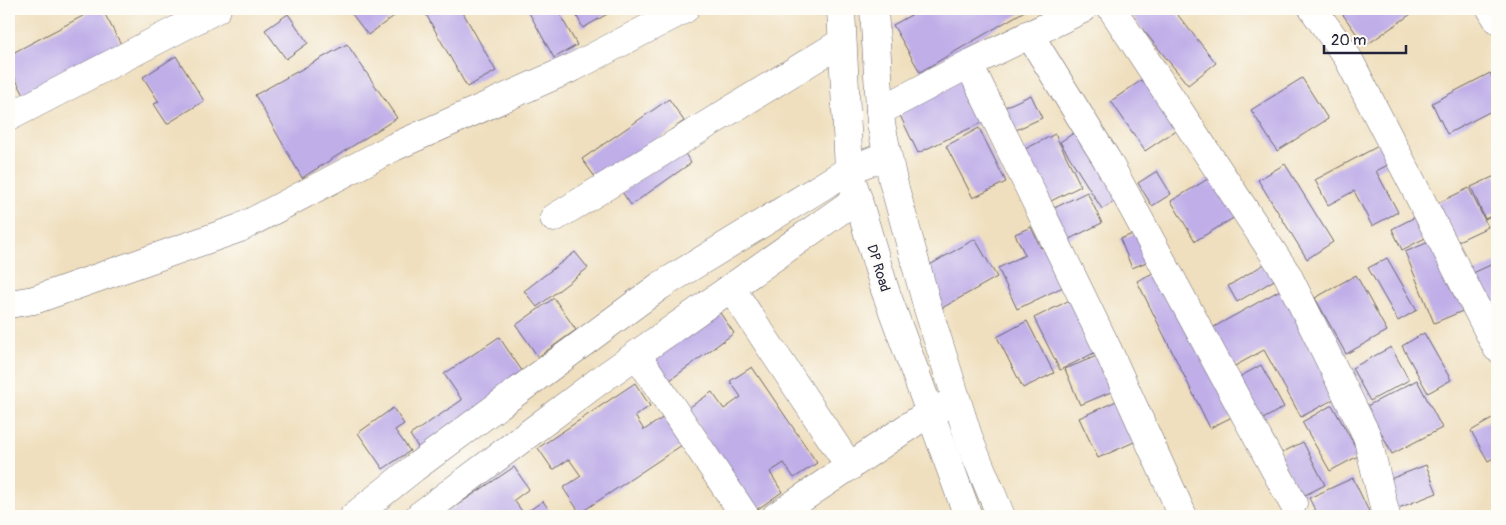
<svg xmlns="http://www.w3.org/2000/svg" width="1506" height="525" viewBox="0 0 1506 525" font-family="Pangolin,sans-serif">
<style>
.building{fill:#bfaee8}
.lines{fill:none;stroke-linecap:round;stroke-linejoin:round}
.minor-casing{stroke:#6a6469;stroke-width:29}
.minor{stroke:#fff;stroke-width:28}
.labels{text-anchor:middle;stroke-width:5;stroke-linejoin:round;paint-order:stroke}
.street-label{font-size:14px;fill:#22223b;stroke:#fdfcf7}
</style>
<rect width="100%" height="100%" fill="#fdfcf7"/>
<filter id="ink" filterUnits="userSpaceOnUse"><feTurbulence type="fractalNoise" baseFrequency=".02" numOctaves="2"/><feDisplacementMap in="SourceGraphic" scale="10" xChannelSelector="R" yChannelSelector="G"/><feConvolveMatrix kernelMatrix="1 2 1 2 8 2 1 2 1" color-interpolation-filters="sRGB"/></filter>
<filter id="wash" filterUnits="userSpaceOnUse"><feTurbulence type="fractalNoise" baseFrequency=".0096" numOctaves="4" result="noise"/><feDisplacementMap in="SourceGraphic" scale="20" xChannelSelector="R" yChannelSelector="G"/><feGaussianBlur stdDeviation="1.12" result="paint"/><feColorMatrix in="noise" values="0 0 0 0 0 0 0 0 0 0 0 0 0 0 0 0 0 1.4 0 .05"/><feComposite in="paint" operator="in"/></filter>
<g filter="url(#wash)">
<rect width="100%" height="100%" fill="#efdfbe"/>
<g id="blocks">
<!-- building -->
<g class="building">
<polygon points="96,9 102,9 121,44 24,95 9,67 9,55"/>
<polygon points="348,9 399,9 401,11 368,35"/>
<polygon points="423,9 461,9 496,71 467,87"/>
<polygon points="527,9 567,9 559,13 577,45 554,58"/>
<polygon points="573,9 607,9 609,13 583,28"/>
<polygon points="922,9 1028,9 920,72 893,25"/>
<polygon points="1126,9 1173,9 1216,63 1188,85"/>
<polygon points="1339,9 1408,9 1411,14 1365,46"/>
<polygon points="288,14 308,43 286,59 265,30"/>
<polygon points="347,44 397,118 302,178 255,95"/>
<polygon points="176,56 204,101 167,124 154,104 159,102 143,77"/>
<polygon points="960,73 983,122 918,153 895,105"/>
<polygon points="1490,73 1497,87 1497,108 1447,134 1432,103"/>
<polygon points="1146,77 1181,127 1145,151 1111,101"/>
<polygon points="1302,78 1328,119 1277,151 1251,110"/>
<polygon points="1031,95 1042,118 1007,134 996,111"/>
<polygon points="669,99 684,121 598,181 582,159"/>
<polygon points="979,128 1006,182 973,198 946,146"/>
<polygon points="1080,129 1122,197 1102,209 1060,142"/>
<polygon points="1055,134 1081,186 1043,205 1017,153"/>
<polygon points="1384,143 1394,162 1376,171 1398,212 1372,226 1354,191 1328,205 1315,180"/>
<polygon points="682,149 691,163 631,205 622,192"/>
<polygon points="1285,164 1333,242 1307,259 1258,180"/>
<polygon points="1157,171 1171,194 1152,206 1138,183"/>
<polygon points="1218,173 1242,213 1195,241 1171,201"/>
<polygon points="1497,175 1497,213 1485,219 1471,187"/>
<polygon points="1469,188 1488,227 1454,243 1436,204"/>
<polygon points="1087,192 1102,223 1061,243 1046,212"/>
<polygon points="1421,214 1431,235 1402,250 1392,229"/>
<polygon points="1031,227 1041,248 1048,244 1067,285 1017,309 998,268 1025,255 1015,234"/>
<polygon points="1143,230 1154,259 1132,268 1120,239"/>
<polygon points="975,239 997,277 942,308 921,270"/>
<polygon points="1436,239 1465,310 1434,323 1405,252"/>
<polygon points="575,252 588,268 537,307 524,291"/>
<polygon points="1387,258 1417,310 1398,321 1368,268"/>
<polygon points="1273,259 1283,275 1237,302 1228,286"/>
<polygon points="1497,262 1497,311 1490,315 1471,274"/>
<polygon points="1161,269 1234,416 1210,428 1137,281"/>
<polygon points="1356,275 1387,331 1346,354 1315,298"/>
<polygon points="1282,289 1340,396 1301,417 1264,350 1233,367 1212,328"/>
<polygon points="1076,297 1102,349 1060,370 1034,318"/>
<polygon points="554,298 576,330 538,357 516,325"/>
<polygon points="718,310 734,333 662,386 646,363"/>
<polygon points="1027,321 1054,373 1023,388 997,337"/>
<polygon points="1424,333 1451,380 1428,393 1402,346"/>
<polygon points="499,337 529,381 422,453 410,435 462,400 444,374"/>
<polygon points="1391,347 1409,380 1370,401 1352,368"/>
<polygon points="1104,353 1118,389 1080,405 1065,369"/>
<polygon points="1261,365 1284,407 1258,422 1234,380"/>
<polygon points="752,367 817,463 794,478 784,463 770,472 782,492 755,511 687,409 712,392 724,409 741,397 730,381"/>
<polygon points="1417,380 1442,428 1392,454 1367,406"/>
<polygon points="635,383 650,406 635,416 644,430 664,417 682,445 580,513 563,488 581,476 569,459 553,470 538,448"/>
<polygon points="1123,398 1141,439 1098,458 1079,418"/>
<polygon points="1332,405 1360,455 1330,471 1302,422"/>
<polygon points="393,408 404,424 395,430 410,451 383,469 358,433"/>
<polygon points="1497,416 1497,456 1488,461 1471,431"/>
<polygon points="1303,442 1325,485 1301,497 1279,454"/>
<polygon points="1426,465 1437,493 1396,509 1385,481"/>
<polygon points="514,467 529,489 514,500 524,514 543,501 553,516 441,516"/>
<polygon points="1353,478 1371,516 1318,516 1309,498"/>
</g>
</g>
</g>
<g filter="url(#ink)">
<use href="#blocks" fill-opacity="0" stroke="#6a6469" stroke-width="1"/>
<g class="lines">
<defs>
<g id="minor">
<polyline points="841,9 849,170 885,290 968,516"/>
<polyline points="874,9 881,124 893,181 928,309 970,442 1001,516"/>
<polyline points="1112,9 1287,274 1367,436 1386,516"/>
<polyline points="1313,9 1348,58 1497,348"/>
<polyline points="1491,9 1497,19"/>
<polyline points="1029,34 1107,160 1293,503"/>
<polyline points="969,64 1107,348 1183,516"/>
<polyline points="880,111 969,64 1083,9"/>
<polyline points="9,117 217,9"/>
<polyline points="554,218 842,42"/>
<polyline points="731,288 850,467"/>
<polyline points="9,304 34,300 240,228 394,147 574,67 685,9"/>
<polyline points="637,355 745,516"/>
<polyline points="354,516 414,468 660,286 849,170 887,155"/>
<polyline points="419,516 599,381 858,198"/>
<polyline points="776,516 930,412 947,405"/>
</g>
</defs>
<!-- minor casing -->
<use href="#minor" class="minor-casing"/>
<!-- minor -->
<use href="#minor" class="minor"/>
</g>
</g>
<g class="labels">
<!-- street labels -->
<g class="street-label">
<text transform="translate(879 268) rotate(73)" y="5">DP Road</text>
</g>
</g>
<!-- margin -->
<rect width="1506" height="525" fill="none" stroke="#fdfcf7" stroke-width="30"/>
<!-- scale -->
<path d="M1324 45v8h82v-8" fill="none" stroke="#22223b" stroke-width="2.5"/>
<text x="1331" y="45" font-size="15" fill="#22223b" stroke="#fdfcf7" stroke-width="4" paint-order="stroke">20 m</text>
</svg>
